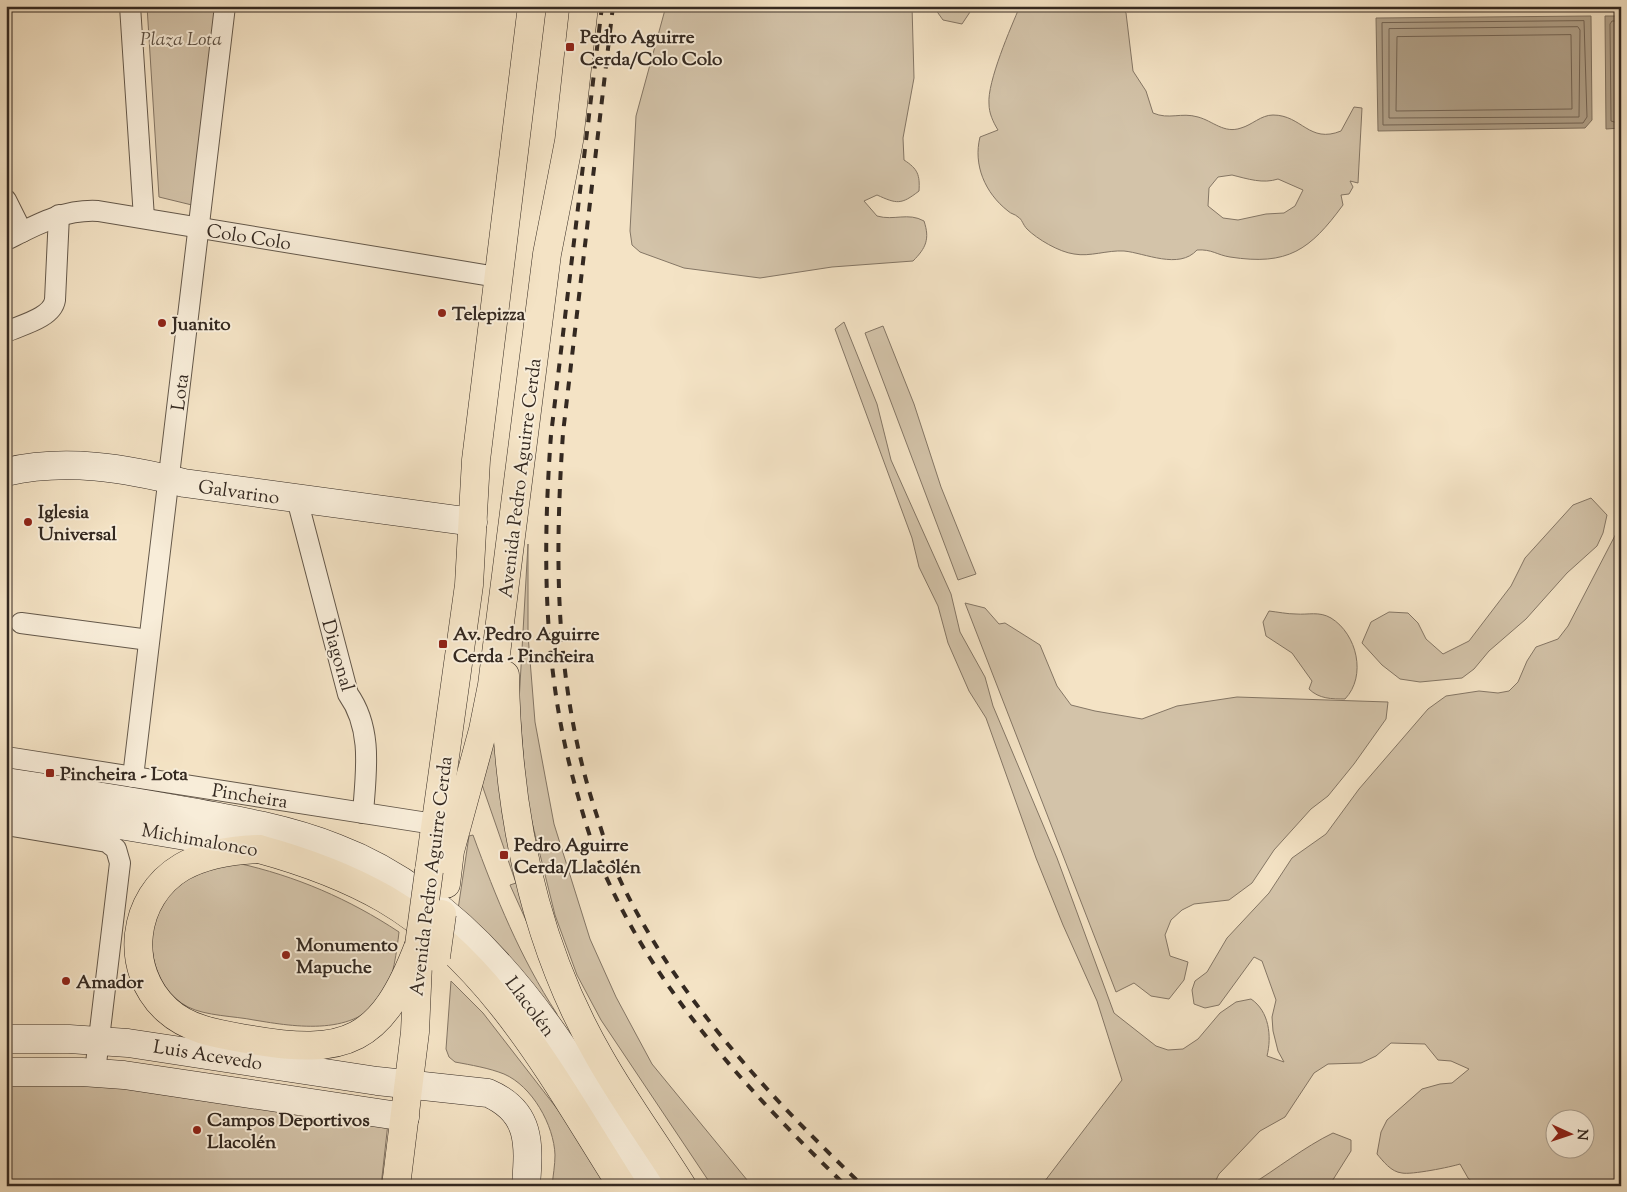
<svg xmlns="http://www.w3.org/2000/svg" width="1627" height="1192" viewBox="0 0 1627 1192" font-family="'Sorts Mill Goudy',serif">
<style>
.green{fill:#d3c3a9;stroke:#847665;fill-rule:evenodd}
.water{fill:#b3a48d;stroke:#807362}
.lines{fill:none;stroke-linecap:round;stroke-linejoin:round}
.shore{stroke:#746657;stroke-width:1}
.street-casing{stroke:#64584a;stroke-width:22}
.secondary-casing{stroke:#342921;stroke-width:29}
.primary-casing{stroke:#342921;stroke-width:29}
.highway-casing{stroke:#342921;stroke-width:29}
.street{stroke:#f8edd9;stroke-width:20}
.secondary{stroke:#f8edd9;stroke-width:28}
.primary{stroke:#f4e3c5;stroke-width:28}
.highway{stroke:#f4e3c5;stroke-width:28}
.rail{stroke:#342921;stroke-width:4;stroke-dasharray:9 9;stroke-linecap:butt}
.highway-bridge-casing{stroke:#342921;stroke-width:29;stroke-linecap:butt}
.highway-bridge{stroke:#f4e3c5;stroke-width:28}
.poi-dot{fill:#8f2418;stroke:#f8edd9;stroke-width:2}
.labels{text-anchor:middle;stroke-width:4;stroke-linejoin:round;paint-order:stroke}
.poi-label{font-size:19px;font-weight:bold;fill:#342921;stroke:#f8edd9;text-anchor:start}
.park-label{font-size:19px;font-style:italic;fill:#5c5043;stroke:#f8edd9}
.street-label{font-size:19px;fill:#342921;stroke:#f8edd9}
</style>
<rect width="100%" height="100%" fill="#f4e3c5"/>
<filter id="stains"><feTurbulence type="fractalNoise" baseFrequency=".004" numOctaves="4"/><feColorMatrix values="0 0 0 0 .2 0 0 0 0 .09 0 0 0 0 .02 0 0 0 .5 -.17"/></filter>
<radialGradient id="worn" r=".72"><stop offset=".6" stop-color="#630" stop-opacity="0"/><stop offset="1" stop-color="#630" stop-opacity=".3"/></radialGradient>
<!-- green -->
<g class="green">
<polygon points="147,6 216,6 196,206 159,197"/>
<path d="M666 6H912L914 78 903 138 904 160C918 169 920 175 919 191 901 205 897 204 877 195L864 201 877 216C894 221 908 212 924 221 930 239 926 248 913 261L832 267 760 278 684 268 640 252 632 245 630 231 636 116Z"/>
<polygon points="933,6 974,6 962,24 943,20"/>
<path d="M1020 6H1120L1126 13 1133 71 1146 91 1153 113C1169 120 1181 112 1198 117 1213 121 1224 134 1241 128 1252 125 1261 115 1273 115 1302 115 1309 144 1341 131L1354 107 1362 108 1358 183 1350 181 1353 187 1349 194 1341 195 1343 205C1310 250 1288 266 1230 257 1217 255 1212 249 1197 250 1179 270 1145 253 1124 251 1107 250 1090 257 1074 254 1059 252 1037 239 1027 229 1023 225 1022 219 1018 217 1015 214 1011 214 1008 211 985 193 973 165 980 137L998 130C993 122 989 113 989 104 987 82 1011 27 1020 6ZM1232 175C1248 179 1263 184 1278 179L1303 190 1295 206 1284 213 1266 214 1238 220 1223 218 1208 206 1209 188 1218 177Z"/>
<path d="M844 322 877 404 891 460 951 594 960 632 985 677 993 706 1057 858 1114 1013 1156 1046 1168 1050 1183 1049 1198 1039 1220 1013 1236 1002 1251 999C1269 1011 1272 1036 1267 1056L1284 1062 1278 1051 1273 1031 1272 1017 1276 1000 1262 961 1254 957 1219 1005 1205 1008 1194 1004 1192 990 1195 981 1207 972 1227 938 1269 893 1292 858 1326 834 1359 789 1428 709 1446 696 1479 691 1498 693 1509 691 1518 682 1527 661 1536 647 1558 639 1568 626 1621 524V976L1617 986 1621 1011V1177L1617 1186H1477L1468 1178 1460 1164C1451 1167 1411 1175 1402 1173 1391 1172 1383 1161 1377 1154L1381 1132 1387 1120 1422 1089 1440 1084 1452 1083 1469 1069 1451 1061 1438 1060 1425 1044 1391 1043 1376 1056 1361 1063 1328 1064 1314 1073 1285 1117 1260 1131 1219 1174 1213 1186H1041L1122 1080 1097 1001 1063 925 1036 858 986 718 969 691 948 643 938 606 919 567 912 538 835 329ZM1554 1120H1584V1150H1554Z"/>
<polygon points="883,326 914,404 941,487 976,574 958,580 865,333"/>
<polygon points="1591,498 1607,515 1603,533 1597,546 1567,573 1526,619 1489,651 1474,669 1462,678 1420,682 1400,679 1382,665 1362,643 1371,622 1389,612 1408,613 1418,623 1426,639 1443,654 1469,641 1511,586 1525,558 1573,505"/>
<polygon points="528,544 528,635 535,722 554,824 590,939 616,997 652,1064 752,1186 712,1186 601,1020 577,975 555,915 527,802 519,702"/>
<polygon points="965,603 985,608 999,624 1005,623 1040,645 1057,686 1071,705 1095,711 1142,719 1177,706 1237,697 1388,702 1386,719 1354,764 1328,796 1311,809 1274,850 1252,883 1229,900 1194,904 1182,910 1171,920 1165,935 1170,956 1188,962 1184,980 1169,999 1151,996 1134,983 1116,992"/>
<path d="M1269 611C1278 612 1287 614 1296 614 1308 615 1319 611 1331 618 1357 634 1367 676 1345 699 1332 699 1319 699 1309 689L1312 681 1292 653 1266 636 1263 622Z"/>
<polygon points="495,699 534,938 510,885 516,883 480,779"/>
<path d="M473 835C496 898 520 957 557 1014L556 1019 457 916 469 836Z"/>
<path d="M237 863C296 876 349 899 399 932 397 950 393 980 384 994 356 1037 296 1027 254 1020 234 1016 206 1016 188 1007 151 988 142 932 162 900 165 895 171 891 175 886 179 882 184 876 189 874 203 867 222 866 237 863Z"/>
<path d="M451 981 483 1013 582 1141 611 1186H552C553 1176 555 1165 555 1155 554 1125 532 1086 504 1074 489 1068 471 1065 455 1062L449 1057 446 1049Z"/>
<polygon points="6,1076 140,1085 388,1123 381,1186 6,1186"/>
<path d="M1333 1133 1351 1140V1151L1329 1186H1249C1277 1169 1304 1147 1333 1133Z"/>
</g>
<!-- water -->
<g class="water">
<polygon points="1591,16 1592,120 1585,128 1378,131 1376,18"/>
<polygon points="1605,16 1621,16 1621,128 1606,129"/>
</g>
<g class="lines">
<!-- shore -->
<g class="shore">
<polygon points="1584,21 1587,117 1583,123 1383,125 1382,23"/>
<polyline points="1621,21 1612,21 1610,24 1611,121 1621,124"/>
<polygon points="1578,27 1580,30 1579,117 1389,118 1389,29"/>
<polyline points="1621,27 1617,30 1618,115 1621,117"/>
<polygon points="1571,35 1572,109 1396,111 1397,37"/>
</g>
<defs>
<g id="street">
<polyline points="130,6 144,218"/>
<polyline points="6,200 22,232"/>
<path d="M6 240C36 225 64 209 98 211L497 277"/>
<path d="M6 332C21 325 52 318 55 300L59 215"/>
<path d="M297 499 348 694C373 729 366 772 363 813"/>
<polyline points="21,623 149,640"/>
<polyline points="6,757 434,824"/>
<polyline points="133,777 225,6"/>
<polyline points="6,825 107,842 116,849 120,863 95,1072"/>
</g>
<g id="secondary">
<path d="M6 472C65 458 126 468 184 483L473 522"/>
<path d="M6 782C66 791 126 800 186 811 237 820 288 829 336 848 397 871 453 914 496 962 557 1028 602 1110 650 1186"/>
<polyline points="6,806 251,847"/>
<path d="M6 1039H69L128 1043 377 1081 488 1093C532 1112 529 1145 526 1186"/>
<polyline points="6,1072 82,1072 124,1075 405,1117"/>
</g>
<path id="primary" d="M259 849C303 861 345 876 385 899 494 963 556 1083 622 1186"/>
<g id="highway">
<path d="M505 675C507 809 532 941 600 1058 625 1102 655 1143 682 1186"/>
<path d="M259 849C232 850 205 854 182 867 131 897 123 970 167 1010 189 1030 218 1034 247 1039 347 1057 382 1042 419 945"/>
<polyline points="429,871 469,585 476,460 532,6"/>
<polyline points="446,884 450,851 483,730 492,685 547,254 569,141 584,6"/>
<polyline points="396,1186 415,1032 418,964"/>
</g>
</defs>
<!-- street casing -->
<use href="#street" class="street-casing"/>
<!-- secondary casing -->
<use href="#secondary" class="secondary-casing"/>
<!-- primary casing -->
<use href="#primary" class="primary-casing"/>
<!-- highway casing -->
<use href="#highway" class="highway-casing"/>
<!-- street -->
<use href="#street" class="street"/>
<!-- secondary -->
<use href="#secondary" class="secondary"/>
<!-- primary -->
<use href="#primary" class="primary"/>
<!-- highway -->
<use href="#highway" class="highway"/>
<!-- rail -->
<g class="rail">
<path d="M602 6 551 435C542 557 543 678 578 796 585 822 593 848 604 872 658 995 751 1094 846 1186"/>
<path d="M613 6 563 433C554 565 555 690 597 816 604 839 612 863 622 884 679 1001 770 1097 863 1186"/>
</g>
<defs>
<g id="highway-bridge">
<polyline points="419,945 429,871"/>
<polyline points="436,957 442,914"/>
</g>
</defs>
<!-- highway-bridge casing -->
<use href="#highway-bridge" class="highway-bridge-casing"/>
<!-- highway-bridge -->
<use href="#highway-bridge" class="highway-bridge"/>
</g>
<!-- markers -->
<g class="poi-dot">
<rect x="565" y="42" width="10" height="10" rx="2.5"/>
<circle cx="442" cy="313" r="5"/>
<circle cx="162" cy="323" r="5"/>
<circle cx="28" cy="522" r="5"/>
<rect x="438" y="639" width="10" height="10" rx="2.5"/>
<rect x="45" y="768" width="10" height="10" rx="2.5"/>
<rect x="499" y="850" width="10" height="10" rx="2.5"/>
<circle cx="286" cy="955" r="5"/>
<circle cx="66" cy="981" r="5"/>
<circle cx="197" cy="1130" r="5"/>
</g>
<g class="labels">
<!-- poi labels -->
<g class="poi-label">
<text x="580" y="43">Pedro Aguirre<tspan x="580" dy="22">Cerda/Colo Colo</tspan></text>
<text x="452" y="320">Telepizza</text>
<text x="172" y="330">Juanito</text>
<text x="38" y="518">Iglesia<tspan x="38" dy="22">Universal</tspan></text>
<text x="453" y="640">Av. Pedro Aguirre<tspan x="453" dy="22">Cerda - Pincheira</tspan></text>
<text x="60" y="780">Pincheira - Lota</text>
<text x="514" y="851">Pedro Aguirre<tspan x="514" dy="22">Cerda/Llacolén</tspan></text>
<text x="296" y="951">Monumento<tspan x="296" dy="22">Mapuche</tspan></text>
<text x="76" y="988">Amador</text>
<text x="207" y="1126">Campos Deportivos<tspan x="207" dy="22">Llacolén</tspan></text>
</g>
<!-- park labels -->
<g class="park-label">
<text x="181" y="45">Plaza Lota</text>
</g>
<!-- street labels -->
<g class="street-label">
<text transform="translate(249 236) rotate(9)" y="7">Colo Colo</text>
<text transform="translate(179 392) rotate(-83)" y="7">Lota</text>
<text transform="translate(519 478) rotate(-83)" y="7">Avenida Pedro Aguirre Cerda</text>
<text transform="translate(239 491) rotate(8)" y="7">Galvarino</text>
<text transform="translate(339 655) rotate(74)" y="7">Diagonal</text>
<text transform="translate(250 795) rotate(9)" y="7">Pincheira</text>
<text transform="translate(200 839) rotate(10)" y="7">Michimalonco</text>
<text transform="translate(430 876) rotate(-83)" y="7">Avenida Pedro Aguirre Cerda</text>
<text transform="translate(531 1006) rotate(53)" y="7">Llacolén</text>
<text transform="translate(208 1054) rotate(9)" y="7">Luis Acevedo</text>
</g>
</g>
<!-- margin -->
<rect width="1627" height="1192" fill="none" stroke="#f4e3c5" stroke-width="25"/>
<rect x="8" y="8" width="1612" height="1177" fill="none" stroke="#342921" stroke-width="2.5"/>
<rect x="12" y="12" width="1602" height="1167" fill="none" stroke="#342921"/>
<!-- north arrow -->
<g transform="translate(1570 1134) rotate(93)"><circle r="24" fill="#f8edd9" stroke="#aa9f8f"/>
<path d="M0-4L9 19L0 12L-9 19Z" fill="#8f2418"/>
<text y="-8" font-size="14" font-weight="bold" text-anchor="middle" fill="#342921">N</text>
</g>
<rect width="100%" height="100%" filter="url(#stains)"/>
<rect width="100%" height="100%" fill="url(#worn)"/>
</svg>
